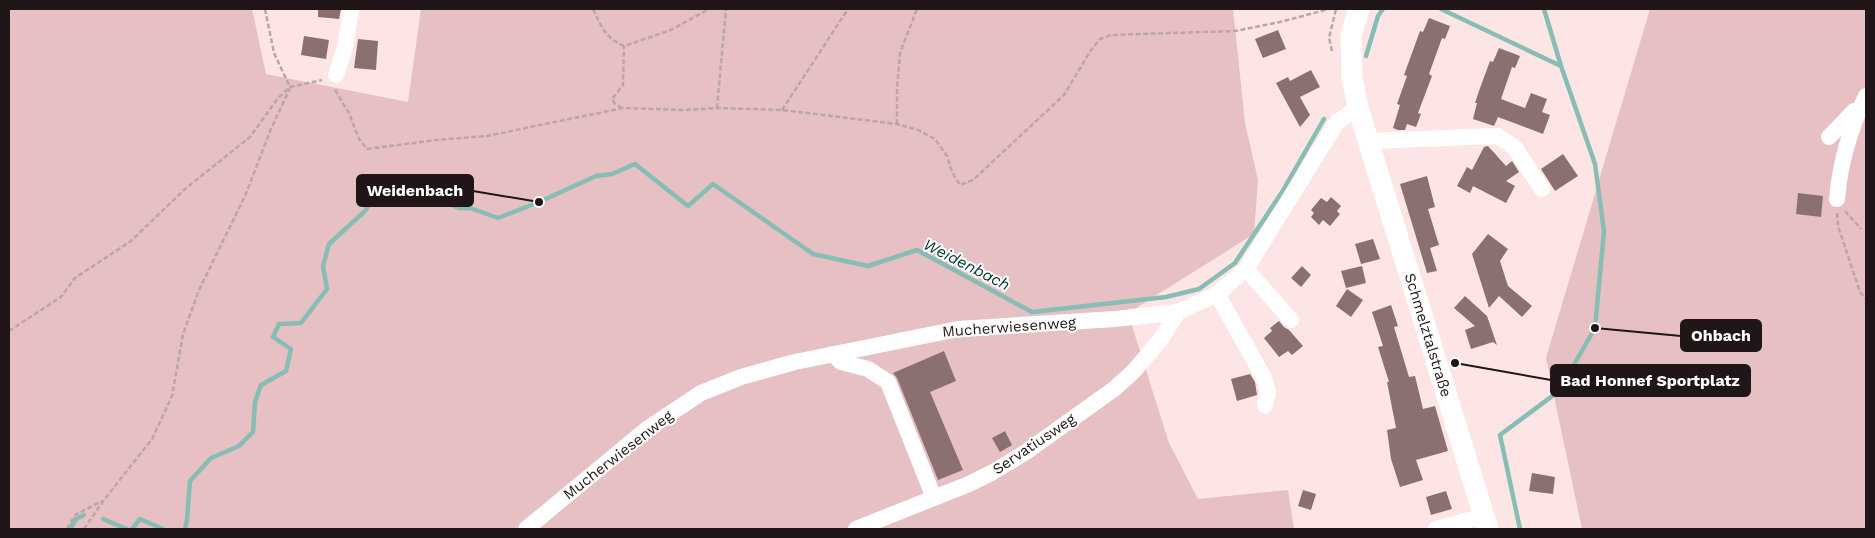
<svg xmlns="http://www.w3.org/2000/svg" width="1875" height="538" viewBox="0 0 1875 538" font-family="'Work Sans',sans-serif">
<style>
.green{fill:#e6c0c2}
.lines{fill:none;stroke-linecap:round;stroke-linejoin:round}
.stream{stroke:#87bdb4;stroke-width:4.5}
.building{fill:#8b7071}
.path{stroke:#bba6a6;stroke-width:2.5;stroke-dasharray:5 2.5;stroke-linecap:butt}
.minor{stroke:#fff;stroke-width:16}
.major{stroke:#fff;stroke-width:21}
.labels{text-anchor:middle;stroke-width:4;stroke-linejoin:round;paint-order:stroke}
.street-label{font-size:15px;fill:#211617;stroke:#fff}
.water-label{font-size:16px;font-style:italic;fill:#00342f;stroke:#fff}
.leader{fill:none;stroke:#211617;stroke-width:2}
.callout-dot{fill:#211617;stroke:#fff;stroke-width:2}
.callout{fill:#211617;stroke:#211617;stroke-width:2}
.callout-label{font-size:16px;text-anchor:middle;font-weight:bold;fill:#fff}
</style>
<rect width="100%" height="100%" fill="#fee5e5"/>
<!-- green -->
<g class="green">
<polygon points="9,9 252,9 266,74 408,102 421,9 1233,9 1245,123 1258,180 1254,234 1128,313 1169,443 1198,499 1288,490 1294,529 9,529"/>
<polygon points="1650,9 1866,9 1866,529 1582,529 1546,358"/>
</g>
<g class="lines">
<!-- stream -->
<g class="stream">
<polyline points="1441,9 1561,66"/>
<polyline points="1366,56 1378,16 1383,9"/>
<polyline points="103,519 127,529"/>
<polyline points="70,529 76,519 84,515"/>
<polyline points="132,529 140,519 163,529"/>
<polyline points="185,529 187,520 190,481 211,458 239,446 253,432 255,402 261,385 286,371 291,349 273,337 279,324 301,323 327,289 323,266 329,244 365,211 387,179 412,177 433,179 452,191 454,206 459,208 470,208 498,218 539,202 596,176 612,174 635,164 688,206 713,184 813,254 868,266 917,250 1032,312 1166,297 1199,289 1235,263 1282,192 1324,119"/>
<polyline points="1520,529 1500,435 1559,391 1595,328 1604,231 1595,164 1561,66 1544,9"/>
</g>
</g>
<!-- building -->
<g class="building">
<polygon points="318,9 341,9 339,19 318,17"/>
<polygon points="1429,18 1450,26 1445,39 1442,38 1429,74 1432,76 1418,113 1421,114 1416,127 1407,124 1405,130 1398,130 1393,128 1400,105 1397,104 1407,76 1404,75 1420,31 1423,32"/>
<polygon points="1278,30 1286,49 1263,58 1255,39"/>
<polygon points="304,36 329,40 326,59 301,55"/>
<polygon points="358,39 378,41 376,70 354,68"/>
<polygon points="1499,48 1520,56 1515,68 1512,67 1501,99 1525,108 1531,93 1547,99 1542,112 1550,115 1543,134 1498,117 1494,126 1473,119 1477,103 1475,103 1480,88 1490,61 1493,62"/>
<polygon points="1311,70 1320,87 1300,97 1310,115 1300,127 1276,83 1288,77 1290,81"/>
<polygon points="1488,146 1506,166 1512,161 1519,172 1506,181 1515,186 1506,203 1473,186 1470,193 1457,186 1467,167 1472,170 1484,147"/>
<polygon points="1563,154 1578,176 1555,191 1541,169"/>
<polygon points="1427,176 1435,207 1428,209 1439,245 1430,248 1437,271 1427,273 1400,184"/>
<polygon points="1798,193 1823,196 1821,217 1796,214"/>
<polygon points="1331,197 1341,206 1337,211 1340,214 1330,226 1323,220 1319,225 1311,217 1314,213 1311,210 1321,198 1327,202"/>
<polygon points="1488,234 1508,249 1500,261 1508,286 1532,306 1522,317 1499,296 1489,308 1472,254"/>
<polygon points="1373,239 1380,259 1361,264 1355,244"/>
<polygon points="1302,266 1311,275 1301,287 1291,278"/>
<polygon points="1362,266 1366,283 1346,288 1341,271"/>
<polygon points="1347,289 1363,300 1351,317 1336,306"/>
<polygon points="1465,296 1487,316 1497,345 1493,342 1471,349 1465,330 1475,326 1454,308"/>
<polygon points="1391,305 1398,326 1394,327 1409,377 1415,376 1423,409 1435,406 1448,451 1416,460 1423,480 1400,487 1391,459 1387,430 1396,428 1387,382 1389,382 1378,347 1383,346 1372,312"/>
<polygon points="1279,321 1284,327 1289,330 1303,346 1292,355 1288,351 1279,357 1264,338 1272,331 1270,328"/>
<polygon points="944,351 956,381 930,392 963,470 938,480 897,378 893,373"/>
<polygon points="1250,374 1255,382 1257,395 1237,401 1231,379"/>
<polygon points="1005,431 1012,445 1000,452 992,438"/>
<polygon points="1532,473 1555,477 1553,494 1529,491"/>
<polygon points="1303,490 1316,494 1311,510 1298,506"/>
<polygon points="1446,491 1452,509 1431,515 1426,497"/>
</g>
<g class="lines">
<!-- path -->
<g class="path">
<polyline points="265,9 274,53 290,87"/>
<path d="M593 9C602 27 604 37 624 46L671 30 709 9"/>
<polyline points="1332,51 1329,38 1336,9"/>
<polyline points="335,90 349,113 359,139 367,149 436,140 487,136 623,108 684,110 717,108 782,110 897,124 918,130 935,139 947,156 952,172 960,185 973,180 1064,95 1091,50 1100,39 1111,35 1235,31 1280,22 1329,9"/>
<polyline points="622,108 615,104 612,99 623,85 624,46"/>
<polyline points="717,108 726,9"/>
<polyline points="782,110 848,9"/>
<polyline points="897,124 897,89 900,53 917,9"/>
<polyline points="1845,211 1861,229"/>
<polyline points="1837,213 1838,226 1860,292 1866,299"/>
<polyline points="9,331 61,297 75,278 131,241 185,189 250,137 278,98 290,87 322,80"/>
<polyline points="67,529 75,515 102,501"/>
<polyline points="84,529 104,500 152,439 172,396 183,334 199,290 245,196 271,129 290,88"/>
</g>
<!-- minor -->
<g class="minor">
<polyline points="336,75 345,48 351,9"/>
<polyline points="1829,137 1854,111 1859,111"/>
<polyline points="1368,141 1498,136 1515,148 1542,189"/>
<path d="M1837 199C1840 164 1850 128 1866 96"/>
<polyline points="1246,269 1291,320"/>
<polyline points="1217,294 1264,378 1268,392 1265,405"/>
<polyline points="833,354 841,362 868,369 888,382 934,498"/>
<polyline points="526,529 647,429 701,393 741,377 795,362 958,329 1115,319 1178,312 1217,294 1246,269 1337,122 1358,108"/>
<polyline points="856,529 969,484 993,472 1026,452 1114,389 1133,372 1161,339 1178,312"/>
<polyline points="1436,529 1484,516"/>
</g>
<!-- major -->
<polyline class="major" points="1359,9 1351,35 1352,78 1358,108 1488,529"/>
</g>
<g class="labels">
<!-- street labels -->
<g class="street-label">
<text transform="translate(1009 327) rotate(-4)" y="5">Mucherwiesenweg</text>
<text transform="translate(1428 335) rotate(73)" y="5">Schmelztalstraße</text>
<text transform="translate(1034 444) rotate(-34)" y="5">Servatiusweg</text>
<text transform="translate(618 455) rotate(-38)" y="5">Mucherwiesenweg</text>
</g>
<!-- water labels -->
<g class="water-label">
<text transform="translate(967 264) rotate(27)" y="6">Weidenbach</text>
</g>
</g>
<!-- callouts -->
<path class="leader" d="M539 202L473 191M1595 328L1681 336M1455 363L1551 380"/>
<g class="callout-dot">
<circle cx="539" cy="202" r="5"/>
<circle cx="1595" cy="328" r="5"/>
<circle cx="1455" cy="363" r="5"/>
</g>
<g class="callout">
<rect x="357" y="175" width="116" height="31" rx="5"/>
<rect x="1681" y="320" width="80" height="31" rx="5"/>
<rect x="1551" y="365" width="199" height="31" rx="5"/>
</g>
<g class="callout-label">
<text x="415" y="196">Weidenbach</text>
<text x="1721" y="341">Ohbach</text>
<text x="1650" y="386">Bad Honnef Sportplatz</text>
</g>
<!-- border -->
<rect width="1875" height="538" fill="none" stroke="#211617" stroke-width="20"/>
</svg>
